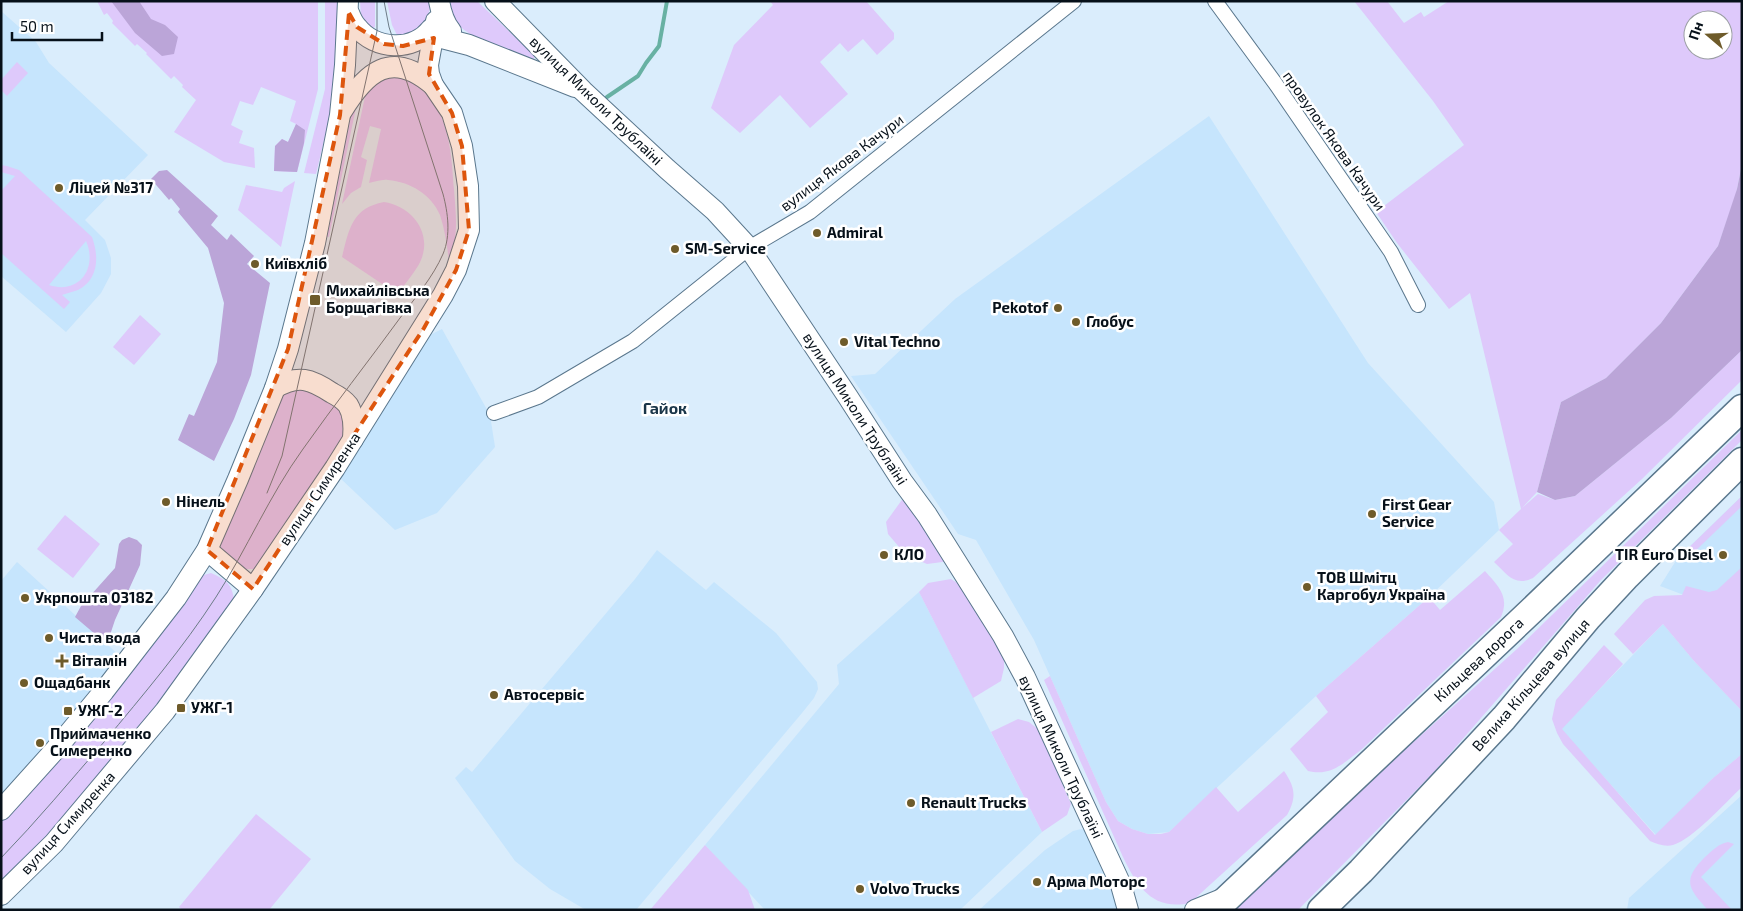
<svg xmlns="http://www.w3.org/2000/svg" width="1743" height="911" viewBox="0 0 1743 911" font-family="'Exo 2',sans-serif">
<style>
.built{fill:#c6e5fd}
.green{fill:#dec9fb;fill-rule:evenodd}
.forest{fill:#bba5d8}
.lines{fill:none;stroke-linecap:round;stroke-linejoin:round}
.stream{stroke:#68b1a3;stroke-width:4}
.street-casing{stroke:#5a778d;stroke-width:16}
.secondary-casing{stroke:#5a778d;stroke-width:22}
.highway-casing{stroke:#5a778d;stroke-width:29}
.street{stroke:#fff;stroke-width:14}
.secondary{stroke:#fff;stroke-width:20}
.highway{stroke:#fff;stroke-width:26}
.tram{stroke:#6c7b87;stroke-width:1}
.marked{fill:#dd550d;fill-opacity:0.2;stroke:#dd550d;stroke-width:4;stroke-dasharray:10 6;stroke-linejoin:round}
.poi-dot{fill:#6e5b2a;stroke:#fff;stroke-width:2}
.labels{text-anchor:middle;stroke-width:5;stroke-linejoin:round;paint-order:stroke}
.street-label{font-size:15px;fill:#061019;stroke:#fff}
.poi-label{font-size:15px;font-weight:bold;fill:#061019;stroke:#fff;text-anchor:start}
.neighbourhood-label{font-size:16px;font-weight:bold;fill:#1a3548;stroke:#fff}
</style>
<rect width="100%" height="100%" fill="#daedfc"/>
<!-- built -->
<g class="built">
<polygon points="1,11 36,42 49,63 148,155 85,220 105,240 111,258 111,274 101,293 66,332 1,276"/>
<polygon points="1209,116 1368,363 1494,502 1499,530 1429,597 1316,696 1169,832 1148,834 1132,829 1118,821 1106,802 1034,640 976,540 958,534 851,376 875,374 955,299"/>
<polygon points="442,329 490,415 495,447 437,513 395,530 339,477 430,335"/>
<polygon points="1742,496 1742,590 1721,609 1660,586 1677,559"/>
<polygon points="657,550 706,590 714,582 776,633 817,682 818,689 814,698 802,713 636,910 586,910 550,889 515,861 455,778 466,767 472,772 635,579"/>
<polygon points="17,562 121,657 1,799 1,581"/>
<polygon points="919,592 1042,832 960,910 765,910 705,845 839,684 837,665"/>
<polygon points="1663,624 1694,661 1742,711 1742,754 1712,779 1656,835 1561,729"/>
<polygon points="1742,795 1742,910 1627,910 1629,898"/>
<polygon points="1081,829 1088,831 1123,910 979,910 1045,850 1073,831"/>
</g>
<!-- green -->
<g class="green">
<polygon points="97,1 318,1 318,89 297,172 274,171 275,146 282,139 288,142 296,124 290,121 296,101 261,87 253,105 240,101 231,125 243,131 239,143 254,148 255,168 224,162 174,132 196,100 182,87 183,85 174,76 171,79 146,54 147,53 137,44 135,46 112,23 113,21 107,13 104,15"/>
<polygon points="325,1 338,1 337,68 329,120 316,174 304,173 325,89"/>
<polygon points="360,1 375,1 375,26 373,30 361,18"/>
<path d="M387 1H430C432 19 416 37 397 35L392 25Z"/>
<path d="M450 1H477L535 56 533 60C515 52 469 39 458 24 453 18 452 9 450 1Z"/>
<polygon points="770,1 866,1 894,33 894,39 877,55 863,39 848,52 840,43 820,62 848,94 810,128 780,95 740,133 711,108 734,45 773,5"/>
<path d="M1354 1H1387L1404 23 1421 12 1424 17 1449 1H1742V164L1736 194 1718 246 1661 323 1606 378 1561 402 1537 492 1522 508 1538 494 1555 500 1575 496 1671 418 1742 350V380L1642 479 1533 578C1514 587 1507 574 1494 562L1513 544 1499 530 1521 509 1470 293 1449 309 1397 243 1376 212 1464 145 1433 101ZM1693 20H1723V50H1693Z"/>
<polygon points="17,62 28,73 7,96 1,90 1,80"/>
<path d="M399 76C448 95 451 144 454 189 456 217 459 234 449 261 447 246 445 230 440 215 431 194 410 182 388 180 382 179 375 182 369 183L381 129 370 126 361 157 367 160 361 187 351 193 342 204 366 92C375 83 386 78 399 76Z"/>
<path d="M357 103 329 237 324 236C329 211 342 117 357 103Z"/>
<path d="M1 165 7 166 19 170 92 237C99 256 99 279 78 290 73 292 67 293 62 295L70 302 64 309 1 253V191L15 176 1 172ZM86 241C98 268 79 295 49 285Z"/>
<polygon points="295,181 281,247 238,210 246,185 282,192 284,188"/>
<path d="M384 202C415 207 435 237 418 266 412 276 404 285 397 294L342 257C349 229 352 208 384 202Z"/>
<polygon points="140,315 161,334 134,365 113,347"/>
<polygon points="298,387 338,404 348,420 347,433 256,569 243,569 223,555 219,540 278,400 287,389"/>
<polygon points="1742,430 1742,440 1600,581 1434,772 1298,910 1235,910 1407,748 1517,649"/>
<polygon points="1742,496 1742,506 1689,557 1683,560 1677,559"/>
<polygon points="904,497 950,561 927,564 906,555 888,534 886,522"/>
<polygon points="65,515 100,544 73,578 37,549"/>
<polygon points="1742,567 1742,711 1694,661 1663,624 1633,654 1614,634 1645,600 1654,596 1682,595 1686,586 1709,592 1717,590"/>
<path d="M1485 571C1498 586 1510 596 1501 617L1362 749C1345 762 1331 777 1308 771L1290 749 1328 712 1316 696 1429 597 1440 610Z"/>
<path d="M211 573C229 581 232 585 235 604L142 730 1 888V820L57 759 197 577Z"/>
<polygon points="951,579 963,587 1004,657 1004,668 1001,681 973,698 919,592 928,583"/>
<path d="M1604 645 1623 664 1562 729 1655 835 1712 779 1742 754V787C1725 803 1693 839 1673 845 1665 847 1657 844 1650 841L1563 744 1557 733 1552 719 1556 700Z"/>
<path d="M1050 676 1106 802 1118 821 1132 829 1148 834H1161L1169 832 1216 787 1238 812 1284 771C1295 787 1297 797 1287 815L1190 903C1152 911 1137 886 1123 857L1044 680Z"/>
<polygon points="1018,719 1029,722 1039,730 1071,804 1067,815 1042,832 991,732"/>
<polygon points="256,814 311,859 269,910 182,910 179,907"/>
<path d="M1728 842 1734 844 1701 877 1732 910H1708C1688 888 1682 880 1705 857 1713 850 1718 844 1728 842Z"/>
<polygon points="705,845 748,890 755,910 650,910"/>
</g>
<!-- forest -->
<g class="forest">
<polygon points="111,1 139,1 151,19 165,25 178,37 174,54 162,56 135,33"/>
<polygon points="296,124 305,130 304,143 297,172 274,171 275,146 282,139 288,142"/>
<polygon points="1742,164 1742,350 1671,418 1575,496 1555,500 1537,492 1561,402 1606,378 1661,323 1718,246 1737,189"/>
<polygon points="167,170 218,216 211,225 227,240 231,234 254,256 247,264 270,283 251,375 234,419 214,461 178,440 189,414 194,416 217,362 224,303 208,248 178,212 180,209 171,198 169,200 151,179 159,171"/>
<polygon points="129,537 137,540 142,545 140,565 115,620 108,641 102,640 75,617 81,606 115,568 119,544 122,540"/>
</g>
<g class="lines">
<!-- stream -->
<polyline class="stream" points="607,97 638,76 646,63 659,46 667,1"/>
<defs>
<g id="street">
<polyline points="1215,1 1275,83 1391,252 1418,305"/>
<polyline points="494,413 538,397 633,341 749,248 810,212 1074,1"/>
</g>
<g id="secondary">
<path d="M439 1C441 12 444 23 451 31"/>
<polyline points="495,1 583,91 667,169 715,211 749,248 848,397 902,481 927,515 1003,636 1025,677 1121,885 1128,910"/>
<path d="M349 13C351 18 354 24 357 27 375 50 413 52 431 29"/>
<polyline points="422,39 442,38 469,45 575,87"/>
<path d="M342 111C366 72 391 49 433 85"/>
<path d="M275 388C298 374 311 379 332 393 338 396 344 400 348 405 354 415 354 428 353 439"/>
<polyline points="207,550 253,589"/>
<polyline points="1,810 55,750 104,691 176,598 207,550 238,479 275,388 288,349 315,243 340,115 345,65 348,1"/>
<polyline points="1,895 54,843 165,711 253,589 335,468 443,295 456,270 469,230 468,186 462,146 452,113 433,85 429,74 428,65 436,21"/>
<polyline points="1195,910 1227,897"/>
</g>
<g id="highway">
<polyline points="1215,910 1531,611 1742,408"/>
<polyline points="1321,910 1361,871 1504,718 1588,618 1627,576 1742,461"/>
</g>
</defs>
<!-- street casing -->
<use href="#street" class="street-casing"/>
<!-- secondary casing -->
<use href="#secondary" class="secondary-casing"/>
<!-- highway casing -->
<use href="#highway" class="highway-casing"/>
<!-- street -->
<use href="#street" class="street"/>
<!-- secondary -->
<use href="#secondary" class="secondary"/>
<!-- highway -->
<use href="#highway" class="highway"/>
<!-- tram -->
<g class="tram">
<polyline points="267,493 282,456 377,31 377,1"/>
<path d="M1 858C37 821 70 781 104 742 143 695 183 648 216 597 247 549 269 496 303 449 334 405 368 362 400 318 415 298 433 277 443 254 451 235 448 213 443 194L389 27 384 1"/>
</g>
</g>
<!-- marked area -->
<path class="marked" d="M349 13 357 27 384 44 403 46 434 38 429 74 452 113 462 146 469 230 456 270 424 328 253 589 207 550 288 349 340 115Z"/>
<!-- markers -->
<g class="poi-dot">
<circle cx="59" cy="188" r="5"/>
<circle cx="817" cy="233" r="5"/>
<circle cx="675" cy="249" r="5"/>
<circle cx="255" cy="264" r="5"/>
<rect x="309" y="294" width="12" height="12" rx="2.5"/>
<circle cx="1058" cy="308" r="5"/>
<circle cx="1076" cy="322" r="5"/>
<circle cx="844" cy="342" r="5"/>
<circle cx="166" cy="502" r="5"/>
<circle cx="1372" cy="514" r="5"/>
<circle cx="884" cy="555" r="5"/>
<circle cx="1723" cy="555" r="5"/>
<circle cx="1307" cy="587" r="5"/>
<circle cx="25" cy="598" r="5"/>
<circle cx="49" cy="638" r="5"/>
<path d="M59.5 653.5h5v5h5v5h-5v5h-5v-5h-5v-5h5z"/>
<circle cx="24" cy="683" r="5"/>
<circle cx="494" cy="695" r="5"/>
<rect x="176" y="703" width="10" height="10" rx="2.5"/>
<rect x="63" y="706" width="10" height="10" rx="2.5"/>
<circle cx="40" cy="743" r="5"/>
<circle cx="911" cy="803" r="5"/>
<circle cx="1037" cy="882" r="5"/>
<circle cx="860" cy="889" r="5"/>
</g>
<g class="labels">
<!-- street labels -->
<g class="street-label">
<text transform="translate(596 101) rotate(44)" y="5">вулиця Миколи Трублаїні</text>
<text transform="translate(1334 141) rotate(55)" y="5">провулок Якова Качури</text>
<text transform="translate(842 163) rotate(-37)" y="5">вулиця Якова Качури</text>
<text transform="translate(855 409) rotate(57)" y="5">вулиця Миколи Трублаїні</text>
<text transform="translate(320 489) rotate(-56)" y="5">вулиця Симиренка</text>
<text transform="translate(1479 660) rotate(-43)" y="5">Кільцева дорога</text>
<text transform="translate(1531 685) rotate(-49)" y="5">Велика Кільцева вулиця</text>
<text transform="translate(1061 757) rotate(65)" y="5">вулиця Миколи Трублаїні</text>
<text transform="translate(68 823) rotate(-48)" y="5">вулиця Симиренка</text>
</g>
<!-- poi labels -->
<g class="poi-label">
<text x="69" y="193">Ліцей №317</text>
<text x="827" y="238">Admiral</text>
<text x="685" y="254">SM-Service</text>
<text x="265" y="269">Київхліб</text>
<text x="326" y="296">Михайлівська<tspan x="326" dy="17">Борщагівка</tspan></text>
<text x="1048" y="313" text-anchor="end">Pekotof</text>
<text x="1086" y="327">Глобус</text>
<text x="854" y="347">Vital Techno</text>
<text x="176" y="507">Нінель</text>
<text x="1382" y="510">First Gear<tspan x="1382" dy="17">Service</tspan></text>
<text x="894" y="560">КЛО</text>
<text x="1713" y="560" text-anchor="end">TIR Euro Disel</text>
<text x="1317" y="583">ТОВ Шмітц<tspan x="1317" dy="17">Каргобул Україна</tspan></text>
<text x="35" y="603">Укрпошта 03182</text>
<text x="59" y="643">Чиста вода</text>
<text x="72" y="666">Вітамін</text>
<text x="34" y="688">Ощадбанк</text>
<text x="504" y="700">Автосервіс</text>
<text x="191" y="713">УЖГ-1</text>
<text x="78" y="716">УЖГ-2</text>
<text x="50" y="739">Приймаченко<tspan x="50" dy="17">Симеренко</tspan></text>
<text x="921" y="808">Renault Trucks</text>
<text x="1047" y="887">Арма Моторс</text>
<text x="870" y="894">Volvo Trucks</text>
</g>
<!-- neighbourhood labels -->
<g class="neighbourhood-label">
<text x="665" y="414">Гайок</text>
</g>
</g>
<!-- border -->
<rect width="1743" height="911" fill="none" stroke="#061019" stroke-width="5"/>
<!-- north arrow -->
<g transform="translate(1708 35) rotate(289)"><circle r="24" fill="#ffffff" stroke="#9b9fa3"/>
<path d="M0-4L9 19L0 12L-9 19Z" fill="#6e5b2a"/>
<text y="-8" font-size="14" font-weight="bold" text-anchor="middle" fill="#061019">Пн</text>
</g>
<!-- scale -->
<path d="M12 32v8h90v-8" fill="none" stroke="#061019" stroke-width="2.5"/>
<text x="20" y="32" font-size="15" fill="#061019" stroke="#ffffff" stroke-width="4" paint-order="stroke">50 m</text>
</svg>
